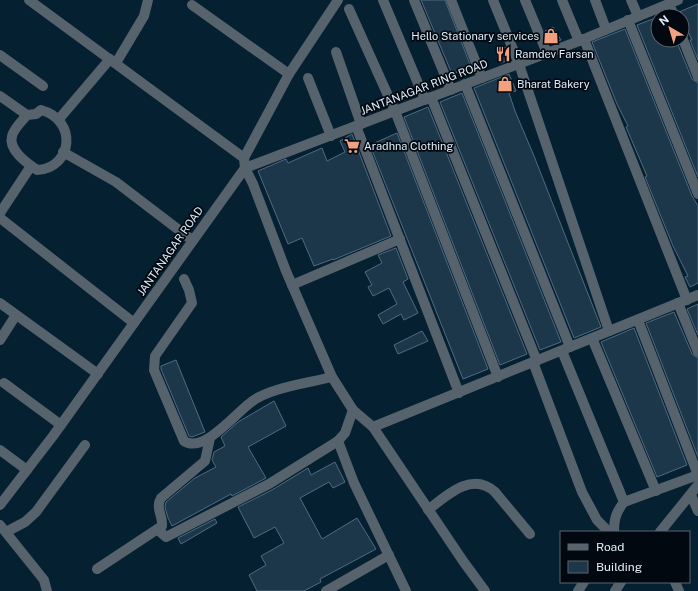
<svg xmlns="http://www.w3.org/2000/svg" width="698" height="591" viewBox="0 0 698 591" font-family="'Public Sans',sans-serif">
<style>
.building{fill:#1d374a;stroke:#506b81}
.lines{fill:none;stroke-linecap:round;stroke-linejoin:round}
.minor{stroke:#57636c;stroke-width:10}
.labels{text-anchor:middle;stroke-width:3.5;stroke-linejoin:round;paint-order:stroke}
.poi-label{font-size:11px;fill:#e0effb;stroke:#020810;text-anchor:start}
.street-label{font-size:11px;fill:#e0effb;stroke:#020810}
</style>
<rect width="100%" height="100%" fill="#052031"/>
<!-- building -->
<g class="building">
<polygon points="421,0 445,0 471,67 452,74"/>
<polygon points="698,4 698,60 690,40 692,40 679,12"/>
<polygon points="658,17 658,40 676,40 692,79 698,83 698,177 637,25"/>
<polygon points="553,27 561,40 550,44 545,31"/>
<polygon points="625,29 692,196 698,206 698,283 690,287 685,277 688,276 673,246 645,177 647,176 626,127 628,126 617,104 592,42"/>
<polygon points="505,47 510,59 501,63 496,52"/>
<polygon points="509,74 516,91 509,93 515,111 534,156 601,327 574,338 474,88"/>
<polygon points="462,93 561,342 540,350 440,102"/>
<polygon points="428,107 527,354 500,365 404,117"/>
<polygon points="397,133 488,369 463,379 370,145"/>
<polygon points="352,134 391,236 333,260 333,259 314,266 302,238 288,244 258,171 286,159 288,163 322,148 327,161 345,152 340,141"/>
<polygon points="396,248 408,279 403,282 418,313 404,320 401,314 383,324 378,315 397,304 389,288 373,296 368,287 372,285 365,272 382,263 378,255"/>
<polygon points="698,304 698,335 687,309"/>
<polygon points="674,312 692,354 698,358 698,457 646,323"/>
<polygon points="634,328 687,465 657,477 601,342"/>
<polygon points="422,331 428,341 398,354 394,345"/>
<polygon points="176,360 205,432 192,437 189,436 161,369 161,366"/>
<polygon points="274,401 286,426 248,447 266,478 232,496 231,494 172,526 168,518 165,507 166,502 195,478 216,467 212,460 214,452 225,446 221,437 238,422"/>
<polygon points="335,462 345,482 333,488 329,482 300,498 322,539 357,518 376,549 320,579 321,582 304,591 257,591 249,575 266,565 261,556 284,543 275,527 254,538 238,507 272,490 308,468 311,475"/>
<polygon points="215,519 217,523 181,544 178,538"/>
</g>
<g class="lines">
<!-- minor -->
<g class="minor">
<polyline points="29,0 244,158"/>
<polyline points="383,0 425,100"/>
<polyline points="414,0 451,90"/>
<polyline points="451,0 482,78"/>
<polyline points="493,0 519,64 609,331"/>
<polyline points="525,0 547,53"/>
<polyline points="562,0 579,41"/>
<polyline points="595,0 606,29"/>
<polyline points="631,0 638,16"/>
<polyline points="669,4 674,16"/>
<polyline points="192,5 289,74"/>
<polyline points="349,9 395,111 498,377"/>
<polyline points="628,20 698,194"/>
<polyline points="682,37 698,77"/>
<polyline points="584,39 687,300"/>
<polyline points="336,52 361,124"/>
<polyline points="0,55 43,86"/>
<polyline points="116,63 144,16 148,0"/>
<polyline points="308,78 331,136"/>
<polyline points="465,84 570,347"/>
<polyline points="0,96 27,115"/>
<polyline points="431,97 537,361"/>
<path d="M41 110C78 120 73 168 37 170 27 163 8 150 12 136 14 128 22 121 27 115L36 114Z"/>
<polyline points="59,119 110,59"/>
<polyline points="356,126 459,393"/>
<polyline points="63,152 116,182 192,240"/>
<polyline points="0,213 31,166"/>
<polyline points="0,218 134,323"/>
<path d="M184 279 189 290 192 303 155 356 154 370 184 441C203 454 235 414 250 403 267 388 309 383 332 377"/>
<polyline points="292,285 400,239"/>
<polyline points="0,303 98,374"/>
<polyline points="678,303 698,352"/>
<polyline points="638,320 698,475"/>
<polyline points="592,338 656,491"/>
<polyline points="0,340 16,315"/>
<polyline points="562,351 624,502"/>
<polyline points="533,362 582,492 597,520 609,532"/>
<polyline points="4,383 61,425"/>
<polyline points="353,410 345,433 338,441 354,483 406,591"/>
<polyline points="373,427 698,295"/>
<polyline points="0,450 27,470"/>
<polyline points="691,495 698,511"/>
<polyline points="0,505 53,436 245,168 244,158 289,74 338,0"/>
<path d="M428 510C447 495 472 471 495 492L530 534"/>
<polyline points="0,525 44,580 47,591"/>
<polyline points="158,530 166,537 269,484 338,441"/>
<polyline points="6,532 25,522 36,512 85,445"/>
<path d="M614 532C614 519 616 512 624 502L698 475"/>
<polyline points="660,532 698,485"/>
<path d="M97 569 162 526C163 515 155 508 161 498L205 461 210 438"/>
<polyline points="675,582 679,591"/>
<polyline points="326,591 389,555"/>
<polyline points="485,591 463,561 373,427 353,410 332,377 286,271 253,184 245,168 579,41 678,0"/>
<polyline points="578,591 584,582"/>
<polyline points="615,591 621,582"/>
</g>
</g>
<!-- icons -->
<defs>
<symbol id="shop-bare" viewBox="-9 -9 18 18"><path d="M-5-2.5h2.3a2.7 3.5 0 0 1 5.4 0H5L5.5 6h-11ZM-1.5-2.5h3a1.5 2.3 0 0 0-3 0Z" fill="#f1a17d" stroke="#020810" stroke-width="2.5" paint-order="stroke"/></symbol>
<symbol id="restaurant-bare" viewBox="-9 -9 18 18"><path d="M-5-6h1v4h1v-4h1v4h1v-4h1v5L-1.5 .5V6h-2V.5L-5-1ZM5-6V6H3V1.5H1.5Q1.5-4 5-6Z" fill="#f1a17d" stroke="#020810" stroke-width="2.5" paint-order="stroke"/></symbol>
<symbol id="supermarket-bare" viewBox="-9 -9 18 18"><path d="M-6-5.5h2.5l.6 2H6L4.5 2H-2.5L-4.4-4H-6ZM-1.5 3.2a1.3 1.3 0 1 0 .1 0ZM3 3.2a1.3 1.3 0 1 0 .1 0Z" fill="#f1a17d" stroke="#020810" stroke-width="2.5" paint-order="stroke"/></symbol>
</defs>
<g fill-rule="evenodd">
<use href="#shop-bare" x="540" y="25" width="22" height="22"/>
<use href="#restaurant-bare" x="492" y="43" width="22" height="22"/>
<use href="#shop-bare" x="494" y="73" width="22" height="22"/>
<use href="#supermarket-bare" x="341" y="135" width="22" height="22"/>
</g>
<g class="labels">
<!-- poi labels -->
<g class="poi-label">
<text x="539" y="40" text-anchor="end">Hello Stationary services</text>
<text x="515" y="58">Ramdev Farsan</text>
<text x="517" y="88">Bharat Bakery</text>
<text x="364" y="150">Aradhna Clothing</text>
</g>
<!-- street labels -->
<g class="street-label">
<text transform="translate(424 87) rotate(-21)" y="4">JANTANAGAR RING ROAD</text>
<text transform="translate(170 251) rotate(-55)" y="4">JANTANAGAR ROAD</text>
</g>
</g>
<!-- legend -->
<rect x="560" y="531" width="130" height="52" fill="#020810" stroke="#5b646e"/>
<rect x="568" y="544" width="20" height="6" fill="#57636c" stroke="#5b646e"/>
<text x="596" y="551" font-size="12" fill="#e0effb">Road</text>
<rect x="568" y="561" width="20" height="12" fill="#1d374a" stroke="#5b646e"/>
<text x="596" y="571" font-size="12" fill="#e0effb">Building</text>
<!-- north arrow -->
<g transform="translate(670 28) rotate(322)"><circle r="19" fill="#020810" stroke="#5b646e"/>
<path d="M0-3L7 15L0 10L-7 15Z" fill="#f1a17d"/>
<text y="-6" font-size="11" font-weight="bold" text-anchor="middle" fill="#e0effb">N</text>
</g>
</svg>
